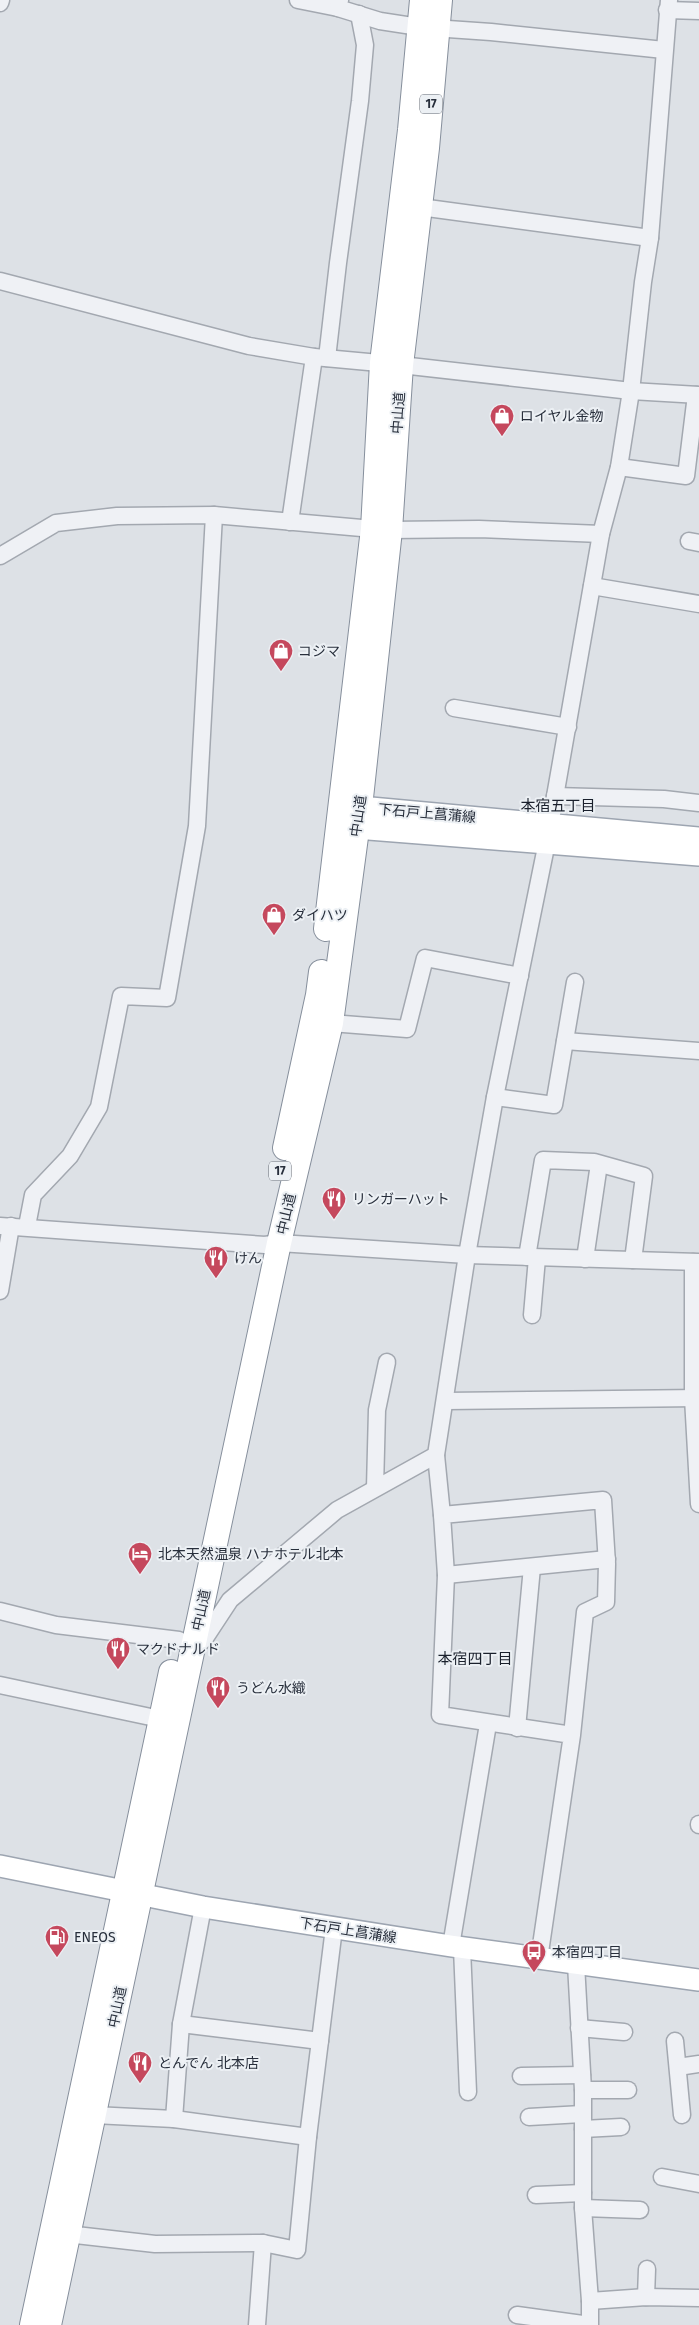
<svg xmlns="http://www.w3.org/2000/svg" width="699" height="2325" viewBox="0 0 699 2325" font-family="'Fira Sans','Noto Sans JP',sans-serif">
<style>
.lines{fill:none;stroke-linecap:round;stroke-linejoin:round}
.minor-casing{stroke:#a3a8b0;stroke-width:19}
.major-casing{stroke:#9da5b1;stroke-width:24}
.highway-casing{stroke:#868f9c;stroke-width:26}
.minor{stroke:#eff1f5;stroke-width:16}
.major{stroke:#fff;stroke-width:21}
.highway{stroke:#fff;stroke-width:24}
.labels{text-anchor:middle;stroke-width:4;stroke-linejoin:round;paint-order:stroke}
.shield{fill:#ecf0f4;stroke:#636973;stroke-width:1}
.shield-label{font-size:12px;font-weight:bold;fill:#282f3c}
.street-label{font-size:14px;fill:#282f3c;stroke:#ecf0f4}
.poi-label{font-size:14px;fill:#282f3c;stroke:#ecf0f4;text-anchor:start}
.neighbourhood-label{font-size:15px;fill:#1a202c;stroke:#ecf0f4}
</style>
<rect width="100%" height="100%" fill="#dde1e6"/>
<g class="lines">
<defs>
<g id="minor">
<polyline points="298,0 338,8"/>
<polyline points="340,0 338,8 380,21 419,27 491,32 664,50"/>
<polyline points="0,3 1,0"/>
<polyline points="667,10 699,11"/>
<polyline points="420,207 650,238"/>
<polyline points="0,281 249,346 314,357 401,365 631,391 699,395"/>
<polyline points="327,358 338,263 360,101 365,45 359,14"/>
<polyline points="619,467 686,476 696,395"/>
<polyline points="290,522 314,357"/>
<polyline points="390,530 479,529 601,534"/>
<polyline points="689,541 699,543"/>
<polyline points="0,556 56,523 117,516 214,515 373,529"/>
<polyline points="592,586 699,604"/>
<polyline points="454,708 568,727"/>
<polyline points="555,796 664,799 699,803"/>
<polyline points="550,825 601,534 619,467 631,391 643,282 650,238 669,0"/>
<polyline points="331,1023 407,1029 425,958 520,976"/>
<polyline points="565,1041 699,1051"/>
<polyline points="495,1097 554,1105 575,982"/>
<polyline points="0,1226 265,1245 279,1243 467,1255 699,1262"/>
<polyline points="27,1226 33,1195 70,1156 99,1107 121,996 167,998 197,826 214,515"/>
<polyline points="527,1257 543,1160 594,1162 644,1176 633,1260"/>
<polyline points="585,1259 599,1164"/>
<polyline points="693,1262 693,1398 699,1504"/>
<polyline points="0,1291 11,1226"/>
<polyline points="532,1315 537,1258"/>
<polyline points="446,1401 699,1398"/>
<polyline points="436,1455 442,1515"/>
<polyline points="375,1488 377,1410 387,1362"/>
<polyline points="446,1575 607,1559"/>
<polyline points="0,1611 56,1625 179,1640"/>
<polyline points="194,1649 205,1638 230,1600 337,1510 436,1455 467,1255 495,1097 547,842"/>
<polyline points="0,1685 160,1719"/>
<polyline points="517,1728 532,1567"/>
<polyline points="699,1824 699,1825"/>
<polyline points="451,1946 488,1724"/>
<polyline points="462,1948 468,2092"/>
<polyline points="539,1959 572,1735 440,1715 446,1575 442,1515 603,1500 607,1564 606,1602 585,1612 572,1735"/>
<polyline points="576,1964 583,2090 583,2208 590,2301 646,2297 699,2298"/>
<polyline points="181,2024 320,2041"/>
<polyline points="579,2028 624,2032"/>
<polyline points="675,2041 682,2115"/>
<polyline points="678,2067 699,2064"/>
<polyline points="521,2076 582,2075"/>
<polyline points="583,2090 628,2090"/>
<polyline points="94,2115 174,2119 308,2137"/>
<polyline points="529,2117 582,2114"/>
<polyline points="174,2119 181,2024 203,1907"/>
<polyline points="583,2129 621,2127"/>
<polyline points="662,2177 699,2184"/>
<polyline points="536,2195 583,2193"/>
<polyline points="583,2208 640,2210"/>
<polyline points="67,2234 155,2244 263,2243 297,2250 308,2137 334,1928"/>
<polyline points="646,2297 647,2269"/>
<polyline points="517,2315 590,2325 590,2301"/>
<polyline points="257,2325 263,2243"/>
</g>
<g id="major">
<polyline points="699,838 360,807 340,818 356,828 699,855"/>
<polyline points="0,1866 203,1907 451,1946 699,1980"/>
</g>
<g id="highway">
<polyline points="326,929 373,529 382,363 410,130 422,0"/>
<polyline points="285,1148 318,995 321,972"/>
<polyline points="32,2325 171,1672"/>
<polyline points="49,2325 279,1243 331,1023 360,807 390,530 401,365 427,148 440,0"/>
</g>
</defs>
<!-- minor casing -->
<use href="#minor" class="minor-casing"/>
<!-- major casing -->
<use href="#major" class="major-casing"/>
<!-- highway casing -->
<use href="#highway" class="highway-casing"/>
<!-- minor -->
<use href="#minor" class="minor"/>
<!-- major -->
<use href="#major" class="major"/>
<!-- highway -->
<use href="#highway" class="highway"/>
</g>
<!-- icons -->
<defs>
<symbol id="shop-pin" viewBox="-11 -11 22 30"><path d="M0 17L-7.5 6A9.5 9.5 0 1 1 7.5 6Z" fill="#c5485d" stroke="#ecf0f4"/><path d="M-5-2.5h2.3a2.7 3.5 0 0 1 5.4 0H5L5.5 6h-11ZM-1.5-2.5h3a1.5 2.3 0 0 0-3 0Z" fill="#fff"/></symbol>
<symbol id="restaurant-pin" viewBox="-11 -11 22 30"><path d="M0 17L-7.5 6A9.5 9.5 0 1 1 7.5 6Z" fill="#c5485d" stroke="#ecf0f4"/><path d="M-5-6h1v4h1v-4h1v4h1v-4h1v5L-1.5 .5V6h-2V.5L-5-1ZM5-6V6H3V1.5H1.5Q1.5-4 5-6Z" fill="#fff"/></symbol>
<symbol id="hotel-pin" viewBox="-11 -11 22 30"><path d="M0 17L-7.5 6A9.5 9.5 0 1 1 7.5 6Z" fill="#c5485d" stroke="#ecf0f4"/><path d="M-6-4.5h1.5V1H6V5H4.5V3h-9V5H-6ZM-4 0a1.8 1.8 0 1 1 3.6 0ZM.5 0V-2.5h3Q6-2.5 6 0Z" fill="#fff"/></symbol>
<symbol id="fuel-pin" viewBox="-11 -11 22 30"><path d="M0 17L-7.5 6A9.5 9.5 0 1 1 7.5 6Z" fill="#c5485d" stroke="#ecf0f4"/><path d="M-5.5-6h7V0h2V4h1.3V-2.5L3-4.5l.8-.8L6-3V5H2.5V1h-1V6h-7ZM-4.2-4.7v3.2H.2V-4.7Z" fill="#fff"/></symbol>
<symbol id="bus-pin" viewBox="-11 -11 22 30"><path d="M0 17L-7.5 6A9.5 9.5 0 1 1 7.5 6Z" fill="#c5485d" stroke="#ecf0f4"/><path d="M-5-6H5V4H4V6H2V4H-2V6H-4V4H-5ZM-3.5-4V0h7V-4ZM-3.5 1.2v1.5H-2V1.2ZM2 1.2v1.5H3.5V1.2Z" fill="#fff"/></symbol>
</defs>
<g fill-rule="evenodd">
<use href="#shop-pin" x="488" y="402" width="28" height="38"/>
<use href="#shop-pin" x="267" y="637" width="28" height="38"/>
<use href="#shop-pin" x="260" y="901" width="28" height="38"/>
<use href="#restaurant-pin" x="320" y="1185" width="28" height="38"/>
<use href="#restaurant-pin" x="202" y="1244" width="28" height="38"/>
<use href="#hotel-pin" x="126" y="1540" width="28" height="38"/>
<use href="#restaurant-pin" x="104" y="1635" width="28" height="38"/>
<use href="#restaurant-pin" x="204" y="1674" width="28" height="38"/>
<use href="#fuel-pin" x="43" y="1923" width="28" height="38"/>
<use href="#bus-pin" x="520" y="1938" width="28" height="38"/>
<use href="#restaurant-pin" x="126" y="2049" width="28" height="38"/>
</g>
<g class="labels">
<!-- shield labels -->
<g class="shield">
<rect x="420" y="94.5" width="22" height="19" rx="4"/>
<rect x="269" y="1161.5" width="22" height="19" rx="4"/>
</g>
<g class="shield-label">
<text x="431" y="108">17</text>
<text x="280" y="1175">17</text>
</g>
<!-- street labels -->
<g class="street-label">
<text transform="translate(398 413) rotate(-86)" y="5">中山道</text>
<text transform="translate(427 813) rotate(5)" y="5">下石戸上菖蒲線</text>
<text transform="translate(358 816) rotate(-82)" y="5">中山道</text>
<text transform="translate(286 1214) rotate(-77)" y="5">中山道</text>
<text transform="translate(201 1610) rotate(-78)" y="5">中山道</text>
<text transform="translate(348 1930) rotate(9)" y="5">下石戸上菖蒲線</text>
<text transform="translate(117 2007) rotate(-78)" y="5">中山道</text>
</g>
<!-- poi labels -->
<g class="poi-label">
<text x="520" y="421">ロイヤル金物</text>
<text x="298" y="656">コジマ</text>
<text x="292" y="920">ダイハツ</text>
<text x="352" y="1204">リンガーハット</text>
<text x="234" y="1263">けん</text>
<text x="158" y="1559">北本天然温泉 ハナホテル北本</text>
<text x="136" y="1654">マクドナルド</text>
<text x="236" y="1693">うどん水織</text>
<text x="74" y="1942">ENEOS</text>
<text x="552" y="1957">本宿四丁目</text>
<text x="158" y="2068">とんでん 北本店</text>
</g>
<!-- neighbourhood labels -->
<g class="neighbourhood-label">
<text x="558" y="811">本宿五丁目</text>
<text x="475" y="1664">本宿四丁目</text>
</g>
</g>
</svg>
